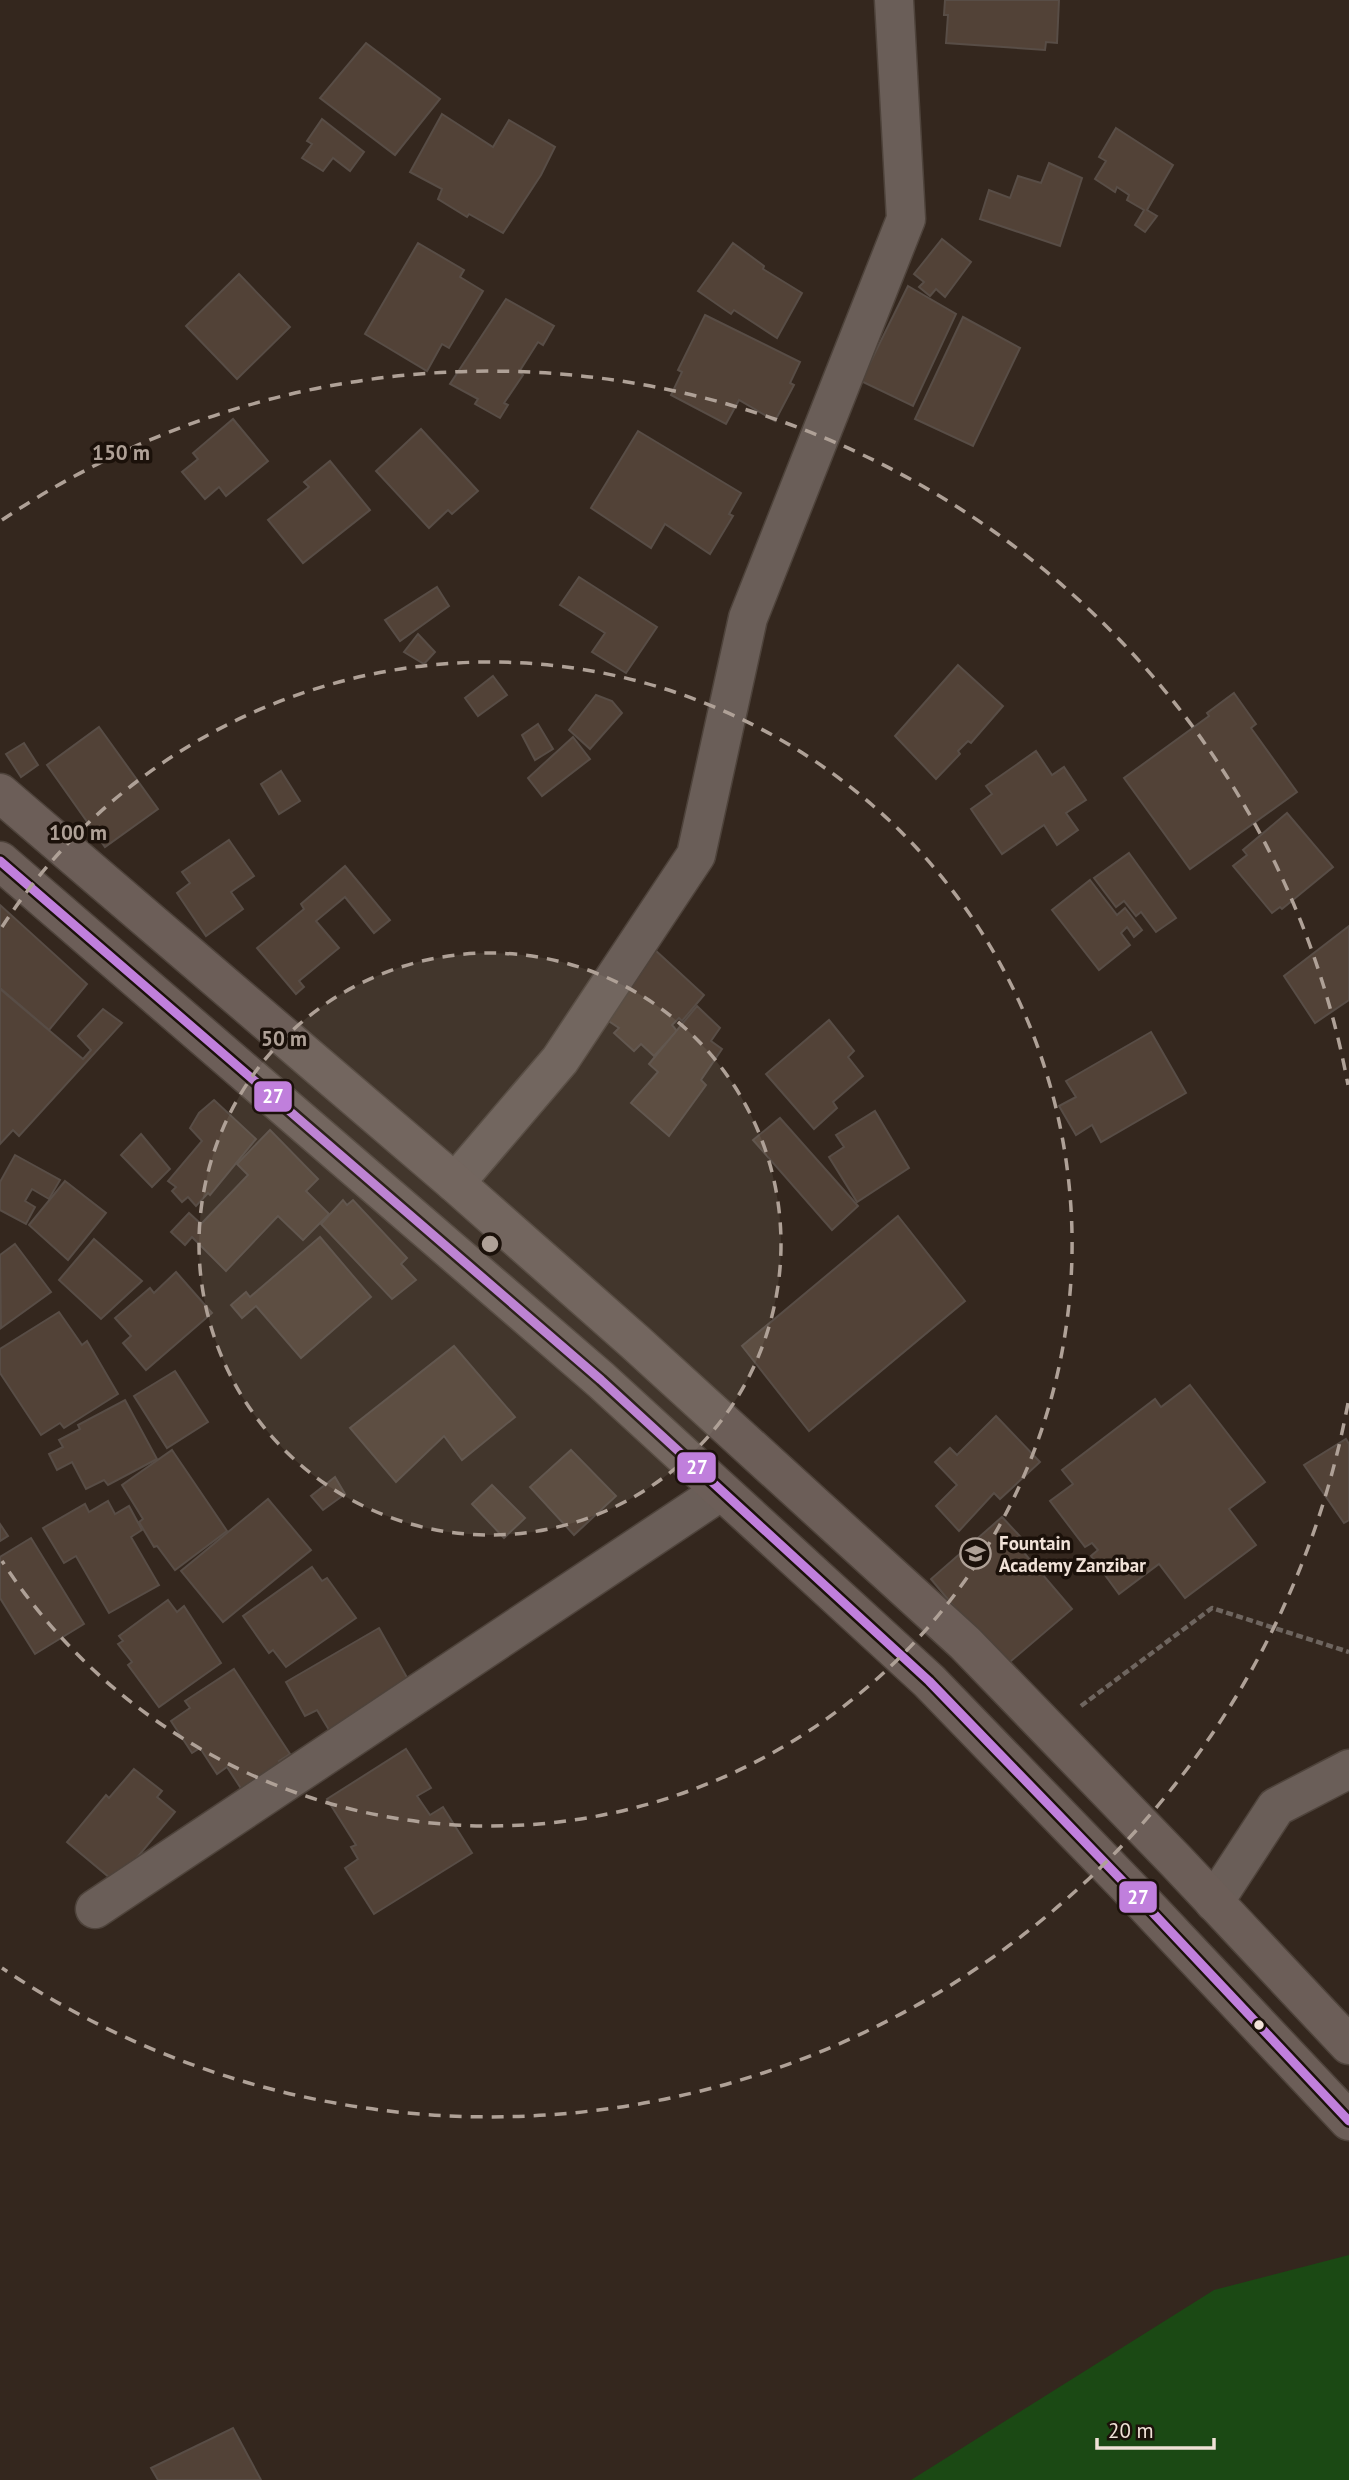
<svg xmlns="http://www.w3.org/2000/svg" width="1349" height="2480" viewBox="0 0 1349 2480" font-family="'PT Sans',sans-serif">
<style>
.green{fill:#1b4914}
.building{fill:#524237;stroke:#584d46;stroke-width:2}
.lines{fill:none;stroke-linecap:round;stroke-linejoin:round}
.minor-casing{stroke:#4e433b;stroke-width:41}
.primary-casing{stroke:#4e433b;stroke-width:41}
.path{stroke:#6e655f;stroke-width:4.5;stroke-dasharray:7 3.5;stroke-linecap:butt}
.minor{stroke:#6a5e58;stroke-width:38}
.primary{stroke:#6c5e58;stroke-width:38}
.bus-1-casing{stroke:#1b110a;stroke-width:14}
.bus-1{stroke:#c07fdc;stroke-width:9}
.ring{fill:none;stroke:#afa197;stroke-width:3.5;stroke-dasharray:12 9}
.bus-dot{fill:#f1e2d8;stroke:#1b110a;stroke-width:2.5}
.labels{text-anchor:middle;stroke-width:7;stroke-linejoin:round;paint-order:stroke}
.poi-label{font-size:19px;font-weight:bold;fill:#f1e2d8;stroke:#1b110a;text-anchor:start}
.centre{fill:#afa197;stroke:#1b110a;stroke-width:3.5}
.ring-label{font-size:21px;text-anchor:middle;font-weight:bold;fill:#afa197;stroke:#1b110a;stroke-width:7;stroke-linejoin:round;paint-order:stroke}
.line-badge{stroke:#1b110a;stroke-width:2.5}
.badge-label{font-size:19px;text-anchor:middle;font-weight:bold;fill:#fff}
</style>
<rect width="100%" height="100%" fill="#34271e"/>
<!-- green -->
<polygon class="green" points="1349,2255 1349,2480 911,2480 1214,2290"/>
<!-- building -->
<g class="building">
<polygon points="945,0 1059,0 1057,43 1046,42 1045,50 946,43 948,15 944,15"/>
<polygon points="366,43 440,99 395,155 320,98"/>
<polygon points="442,114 493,147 509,120 555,147 541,175 503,233 469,214 467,217 438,199 442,189 410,172"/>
<polygon points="322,119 364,152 350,171 333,158 323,171 302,158 312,144 307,141"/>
<polygon points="1116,128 1173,165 1147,210 1157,216 1145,232 1135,225 1144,210 1127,200 1129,195 1117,187 1115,192 1095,179 1106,161 1099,157"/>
<polygon points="1049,163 1082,178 1060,246 980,219 989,190 1010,198 1018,176 1041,183"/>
<polygon points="942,239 971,262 945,297 936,289 930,296 919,287 924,282 914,274"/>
<polygon points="418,243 464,270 460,277 483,291 449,348 442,344 427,371 365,334"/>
<polygon points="733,243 764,266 763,269 802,293 777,338 734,310 731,314 698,291"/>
<polygon points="239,274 290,327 237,379 186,326"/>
<polygon points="908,286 956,314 913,406 861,381"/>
<polygon points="506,299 554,326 543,345 538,342 519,372 523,375 504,403 508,405 500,418 475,404 478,399 450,384"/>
<polygon points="705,315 800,362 790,383 794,385 775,421 739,400 726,424 671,395 682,372 678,370"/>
<polygon points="963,317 1020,348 973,446 915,419"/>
<polygon points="233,419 268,461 226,496 219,487 205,499 182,472 198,459 193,453"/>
<polygon points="421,429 478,491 452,514 448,510 429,528 376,471"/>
<polygon points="638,431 741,493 729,514 733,516 710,554 665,524 651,548 591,508"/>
<polygon points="330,461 370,510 303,563 268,520 309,487 304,482"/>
<polygon points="579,577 657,627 626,673 592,652 605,633 560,605"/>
<polygon points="437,587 449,606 400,641 385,620"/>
<polygon points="418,634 435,652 424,664 404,652"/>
<polygon points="958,665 1003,706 971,743 968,741 958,751 960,754 936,779 895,736"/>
<polygon points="493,676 507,695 478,716 465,698"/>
<polygon points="1234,693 1256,724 1251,728 1297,792 1190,869 1124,778 1209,716 1207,713"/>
<polygon points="596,695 612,701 622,713 590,749 569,730"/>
<polygon points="538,724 553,749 535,760 522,735"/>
<polygon points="99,727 158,809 105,847 47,765"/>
<polygon points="573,737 590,759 542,796 528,778"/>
<polygon points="24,743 38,765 21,777 6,754"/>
<polygon points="1036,751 1052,775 1064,767 1086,800 1066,813 1078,830 1057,845 1044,825 1002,854 971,809 992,794 986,786"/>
<polygon points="281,771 300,801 279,814 261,784"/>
<polygon points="1287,813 1333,867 1282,909 1280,907 1272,913 1233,866 1247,855 1243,850"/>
<polygon points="229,840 254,876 231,892 243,909 206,936 177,893 190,883 182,872"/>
<polygon points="1129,853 1176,918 1156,932 1141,912 1136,916 1124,901 1116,907 1094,878"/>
<polygon points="345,866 390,920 374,933 345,897 316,921 339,948 299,981 304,987 296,994 257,948 304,909 301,904"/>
<polygon points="1090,880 1117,915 1125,908 1142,930 1134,937 1127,927 1121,933 1130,945 1099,970 1052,910"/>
<polygon points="0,905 87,984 49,1030 0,988"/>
<polygon points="1349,926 1349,1000 1315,1023 1284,976"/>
<polygon points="654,949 704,995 682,1021 679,1018 672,1025 677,1031 654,1056 641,1044 634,1051 614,1033 619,1028 598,1014"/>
<polygon points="0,989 83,1059 91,1050 78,1036 103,1009 122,1023 19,1136 13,1130 0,1144"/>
<polygon points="697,1006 720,1028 711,1041 722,1049 701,1080 706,1085 669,1136 631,1103 658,1072 649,1064"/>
<polygon points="829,1020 854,1051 848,1057 863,1076 833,1102 837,1108 814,1129 766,1074"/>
<polygon points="1151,1032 1186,1093 1101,1142 1092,1125 1076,1135 1059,1106 1076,1097 1066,1081"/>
<polygon points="214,1100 256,1139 210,1195 208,1193 196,1206 188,1197 182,1202 172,1191 176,1187 168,1181 202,1141 190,1128 199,1113"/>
<polygon points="875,1111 909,1168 857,1202 829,1157 844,1147 836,1135"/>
<polygon points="780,1118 858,1206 832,1230 753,1140"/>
<polygon points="270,1130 318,1179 306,1191 329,1214 303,1240 278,1216 226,1271 192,1237 185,1245 171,1232 189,1213 201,1224 248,1175 237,1164"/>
<polygon points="141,1134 170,1169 152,1187 121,1155"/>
<polygon points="15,1155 60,1180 49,1199 32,1189 25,1201 35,1207 26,1224 0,1210 0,1182"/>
<polygon points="65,1181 106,1213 68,1260 29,1225"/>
<polygon points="343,1200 347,1205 353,1200 407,1258 401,1264 416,1280 392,1299 321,1224"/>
<polygon points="898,1216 965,1301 809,1431 742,1346"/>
<polygon points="320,1237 371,1297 301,1358 256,1306 242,1318 231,1305 246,1292 250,1297"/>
<polygon points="94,1239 142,1281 101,1319 59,1280"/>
<polygon points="15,1244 51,1292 1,1328 0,1255"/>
<polygon points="176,1272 212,1313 146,1370 123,1343 131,1336 115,1318 150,1288 154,1293"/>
<polygon points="59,1312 82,1345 87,1341 118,1394 64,1428 60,1423 41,1435 0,1373 0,1349"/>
<polygon points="454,1346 515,1417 462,1460 444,1436 396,1482 350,1428"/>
<polygon points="175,1371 208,1422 167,1448 134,1396"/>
<polygon points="1190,1385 1265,1482 1229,1509 1256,1545 1185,1598 1159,1564 1119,1594 1091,1556 1098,1550 1092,1543 1085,1547 1050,1501 1073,1484 1062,1470 1155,1399 1161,1407"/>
<polygon points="125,1400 157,1459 108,1485 104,1480 86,1489 72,1462 57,1470 49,1454 63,1447 59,1440 80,1429 78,1425"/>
<polygon points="996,1416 1040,1462 1000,1499 994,1493 959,1531 936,1506 957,1485 935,1462 950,1448 957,1455"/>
<polygon points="1346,1439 1349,1444 1349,1520 1344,1523 1304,1465"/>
<polygon points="172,1450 227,1531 175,1570 157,1546 154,1547 139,1522 143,1519 122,1485"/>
<polygon points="571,1450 616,1496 574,1535 530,1487"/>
<polygon points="335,1477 345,1494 323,1510 311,1496"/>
<polygon points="492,1485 525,1518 504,1538 472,1504"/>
<polygon points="268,1499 311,1550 223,1622 181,1571"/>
<polygon points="108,1501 115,1514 129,1506 142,1530 131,1537 159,1585 109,1613 76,1556 64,1563 43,1528 85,1504 89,1512"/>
<polygon points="1002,1517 1030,1547 1025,1554 1072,1609 1004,1667 931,1579"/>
<polygon points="0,1524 8,1536 0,1541"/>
<polygon points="31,1538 84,1624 35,1654 0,1598 0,1557"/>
<polygon points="312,1567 322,1581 327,1578 356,1618 286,1667 273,1650 269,1653 243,1616"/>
<polygon points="168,1600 177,1612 184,1606 221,1663 159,1707 128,1665 132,1662 118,1644 123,1641 119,1636"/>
<polygon points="379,1628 410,1683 329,1730 317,1710 305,1716 286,1682"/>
<polygon points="234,1669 290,1754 279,1761 284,1769 242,1790 227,1767 217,1774 200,1748 192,1753 171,1721 190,1708 185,1701"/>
<polygon points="406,1749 431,1788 417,1796 430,1815 443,1807 472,1853 374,1914 345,1868 358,1859 351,1847 356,1845 327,1799"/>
<polygon points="134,1769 162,1791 157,1797 175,1812 116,1883 67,1842 106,1795 109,1798"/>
<polygon points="233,2428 261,2480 158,2480 151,2468"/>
</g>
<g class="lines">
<defs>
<g id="minor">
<polyline points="455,1183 560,1060 696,855 748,618 906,219 894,0"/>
<polyline points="1214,1902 1276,1807 1349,1769"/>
<polyline points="95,1909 720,1492"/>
</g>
<g id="primary">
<polyline points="0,793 455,1183 635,1342 965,1643 1177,1862 1349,2045"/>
<polyline points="0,861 601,1380 929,1681 1139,1898 1349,2121"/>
</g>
</defs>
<!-- minor casing -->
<use href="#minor" class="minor-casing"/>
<!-- primary casing -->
<use href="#primary" class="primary-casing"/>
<!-- path -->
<polyline class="path" points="1081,1706 1212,1608 1349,1652"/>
<!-- minor -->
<use href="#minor" class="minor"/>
<!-- primary -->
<use href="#primary" class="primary"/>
<defs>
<polyline id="bus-1" points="0,861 601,1380 929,1681 1139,1898 1349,2121"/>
</defs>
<!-- bus-1 casing -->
<use href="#bus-1" class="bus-1-casing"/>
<!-- bus-1 -->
<use href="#bus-1" class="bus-1"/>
</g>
<!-- distance rings -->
<circle cx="490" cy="1244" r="291" fill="#afa197" fill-opacity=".12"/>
<g class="ring">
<circle cx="490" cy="1244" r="291"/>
<path d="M2 927A582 582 0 1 1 2 1561"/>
<path d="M1348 1403A873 873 0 0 1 2 1968M2 520A873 873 0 0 1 1348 1085"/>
</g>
<!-- icons -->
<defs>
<symbol id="school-ring" viewBox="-11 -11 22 22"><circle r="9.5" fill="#1b110a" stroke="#afa197" stroke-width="1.5"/><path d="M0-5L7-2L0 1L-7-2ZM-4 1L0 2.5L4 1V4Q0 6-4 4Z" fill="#afa197"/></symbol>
</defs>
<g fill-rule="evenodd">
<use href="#school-ring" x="958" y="1536" width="35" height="35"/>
</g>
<!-- markers -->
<circle class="bus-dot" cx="1259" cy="2025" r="6"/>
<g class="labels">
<!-- poi labels -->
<g class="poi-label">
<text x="999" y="1550">Fountain<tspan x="999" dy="22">Academy Zanzibar</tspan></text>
</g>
</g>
<circle cx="490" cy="1244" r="10" class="centre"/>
<g class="ring-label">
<text x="121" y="460">150 m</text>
<text x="78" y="840">100 m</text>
<text x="284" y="1046">50 m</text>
</g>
<g class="line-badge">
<rect x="253" y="1080" width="40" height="33" rx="7" fill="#c07fdc"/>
<rect x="676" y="1451" width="41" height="33" rx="7" fill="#c07fdc"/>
<rect x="1118" y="1880" width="40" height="34" rx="7" fill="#c07fdc"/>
</g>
<g class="badge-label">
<text x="273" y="1103">27</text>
<text x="697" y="1474">27</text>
<text x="1138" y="1904">27</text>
</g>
<!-- scale -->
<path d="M1097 2438v10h117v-10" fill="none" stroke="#f1e2d8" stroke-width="3.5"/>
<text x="1108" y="2438" font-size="21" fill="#f1e2d8" stroke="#1b110a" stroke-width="5" paint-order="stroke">20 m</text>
</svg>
